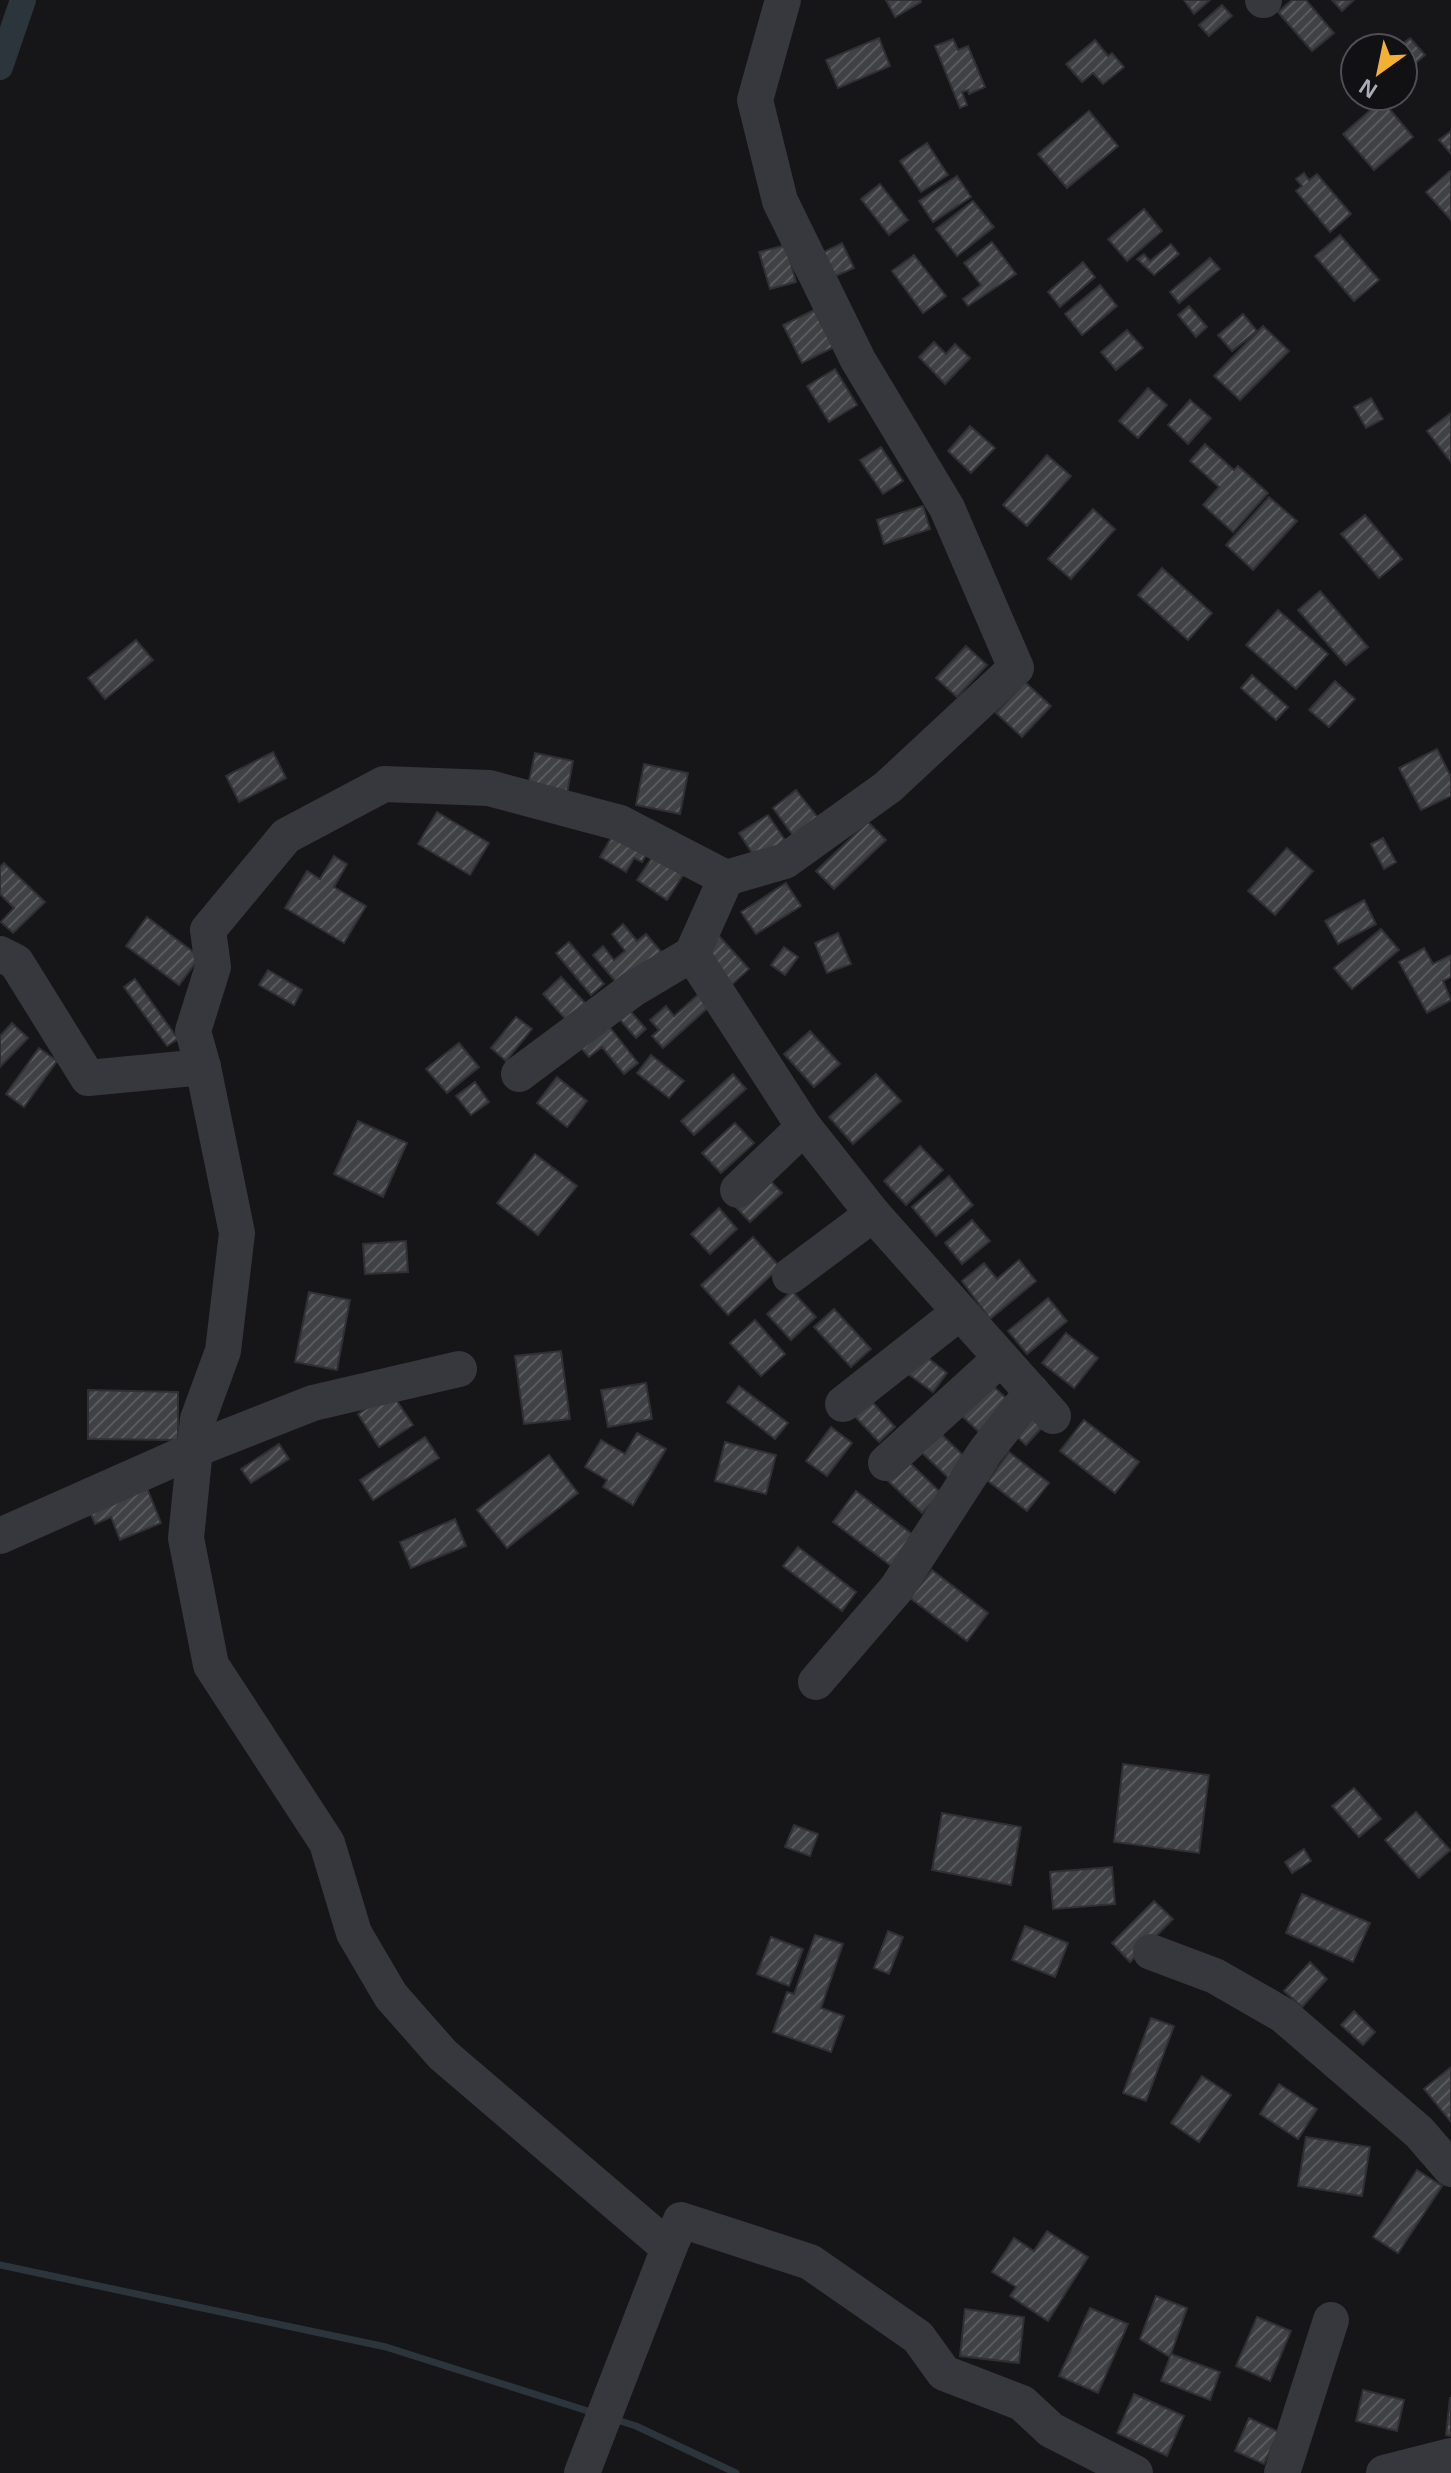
<svg xmlns="http://www.w3.org/2000/svg" width="1451" height="2473" viewBox="0 0 1451 2473" font-family="Helvetica,sans-serif">
<style>
.lines{fill:none;stroke-linecap:round;stroke-linejoin:round}
.stream{stroke:#2c353c;stroke-width:7}
.canal{stroke:#2c353c;stroke-width:26}
.building{fill:url(#building-hatch);stroke:#303034;stroke-width:2}
.minor{stroke:#37383d;stroke-width:36}
</style>
<defs>
<pattern id="building-hatch" width="6" height="6" patternUnits="userSpaceOnUse" patternTransform="scale(2)"><rect width="6" height="6" fill="#404145"/><path d="M-1 1l2-2M0 6l6-6M5 7l2-2" fill="none" stroke="#595a5e"/></pattern>
</defs>
<rect width="100%" height="100%" fill="#161618"/>
<g class="lines">
<!-- stream -->
<g class="stream">
<polyline points="0,2265 386,2347 594,2413"/>
<polyline points="614,2419 636,2426 736,2473"/>
</g>
<!-- canal -->
<polyline class="canal" points="0,67 23,0"/>
</g>
<!-- building -->
<g class="building">
<polygon points="886,0 920,0 921,2 895,17"/>
<polygon points="1184,0 1210,0 1194,14"/>
<polygon points="1292,0 1306,0 1334,33 1312,51 1278,12"/>
<polygon points="1332,0 1354,0 1342,11"/>
<polygon points="1222,5 1232,16 1209,36 1199,25"/>
<polygon points="879,38 890,66 838,88 826,60"/>
<polygon points="1410,38 1425,55 1403,74 1403,48 1397,48"/>
<polygon points="953,39 958,50 968,46 985,87 969,94 968,90 962,92 967,105 960,108 935,46"/>
<polygon points="1095,40 1108,56 1112,53 1124,67 1103,84 1093,73 1082,82 1066,64"/>
<polygon points="1382,100 1413,137 1374,170 1343,134"/>
<polygon points="1089,111 1118,146 1067,188 1038,154"/>
<polygon points="1451,131 1451,154 1439,140"/>
<polygon points="927,143 948,175 921,192 900,161"/>
<polygon points="1450,171 1451,172 1451,220 1426,192"/>
<polygon points="1304,173 1309,180 1317,174 1351,214 1330,232 1296,191 1302,186 1296,179"/>
<polygon points="957,176 971,197 933,222 919,201"/>
<polygon points="880,184 908,220 889,235 861,199"/>
<polygon points="973,201 994,227 957,256 936,229"/>
<polygon points="1144,209 1162,231 1127,261 1108,239"/>
<polygon points="1340,235 1379,280 1354,301 1315,256"/>
<polygon points="992,242 1016,274 968,306 963,299 981,285 964,263"/>
<polygon points="842,243 854,268 833,277 822,253"/>
<polygon points="1171,244 1179,254 1154,275 1137,259 1144,254 1150,261"/>
<polygon points="786,245 796,282 770,289 759,252"/>
<polygon points="914,255 946,296 923,313 892,271"/>
<polygon points="1210,258 1220,269 1179,303 1170,292"/>
<polygon points="1083,262 1095,277 1060,307 1048,292"/>
<polygon points="1100,285 1117,306 1082,335 1065,314"/>
<polygon points="1189,306 1207,327 1196,337 1178,315"/>
<polygon points="814,310 834,347 802,363 783,325"/>
<polygon points="1243,314 1257,331 1232,351 1218,335"/>
<polygon points="1263,326 1289,351 1240,400 1214,376"/>
<polygon points="1127,330 1143,348 1116,370 1101,352"/>
<polygon points="934,342 946,354 955,344 970,358 945,384 919,357"/>
<polygon points="835,369 857,405 829,422 807,386"/>
<polygon points="1148,388 1167,405 1138,438 1119,421"/>
<polygon points="1371,398 1383,419 1366,428 1354,407"/>
<polygon points="1190,400 1211,418 1188,444 1168,425"/>
<polygon points="1451,413 1451,462 1427,431"/>
<polygon points="970,426 995,448 971,473 948,451"/>
<polygon points="1205,444 1234,470 1238,466 1268,493 1233,532 1203,505 1219,487 1190,461"/>
<polygon points="881,447 903,481 883,494 860,460"/>
<polygon points="1047,455 1071,476 1027,526 1003,505"/>
<polygon points="1269,497 1297,521 1253,570 1226,545"/>
<polygon points="923,506 930,529 884,544 877,520"/>
<polygon points="1093,509 1115,529 1071,579 1048,559"/>
<polygon points="1365,515 1402,559 1379,578 1341,534"/>
<polygon points="1162,568 1212,613 1188,640 1138,595"/>
<polygon points="1320,591 1368,647 1346,665 1298,610"/>
<polygon points="1278,610 1328,654 1296,689 1246,645"/>
<polygon points="136,640 153,660 105,699 88,678"/>
<polygon points="966,646 987,665 957,697 936,678"/>
<polygon points="1252,675 1288,707 1276,720 1241,688"/>
<polygon points="1335,681 1355,699 1329,727 1309,710"/>
<polygon points="1025,682 1051,706 1022,737 996,713"/>
<polygon points="1437,749 1451,777 1451,796 1421,810 1399,768"/>
<polygon points="273,752 286,778 239,802 226,776"/>
<polygon points="535,753 573,761 566,799 527,790"/>
<polygon points="644,764 688,773 680,814 636,805"/>
<polygon points="796,790 819,819 794,837 773,808"/>
<polygon points="437,812 489,843 470,875 418,844"/>
<polygon points="768,815 787,843 758,862 739,833"/>
<polygon points="868,822 886,840 834,889 816,871"/>
<polygon points="617,828 650,848 642,862 634,858 626,872 600,857"/>
<polygon points="1383,838 1396,862 1384,869 1371,844"/>
<polygon points="1287,848 1313,871 1275,915 1248,891"/>
<polygon points="334,856 347,864 334,887 366,906 344,943 285,908 307,871 320,879"/>
<polygon points="653,856 683,875 667,900 637,880"/>
<polygon points="4,863 45,902 13,933 1,922 14,908 0,894 0,867"/>
<polygon points="786,883 801,906 756,934 741,912"/>
<polygon points="1364,900 1376,924 1338,944 1325,921"/>
<polygon points="147,917 200,957 179,985 126,946"/>
<polygon points="623,924 637,941 646,934 663,954 622,989 593,955 603,946 614,960 625,951 612,934"/>
<polygon points="1381,929 1399,950 1352,989 1334,968"/>
<polygon points="838,933 851,964 827,973 815,943"/>
<polygon points="719,936 749,969 730,986 700,954"/>
<polygon points="569,942 604,984 591,995 556,953"/>
<polygon points="784,947 798,957 785,975 771,965"/>
<polygon points="1424,948 1433,964 1451,955 1451,977 1443,981 1451,1000 1427,1013 1399,962"/>
<polygon points="268,970 302,990 294,1005 259,985"/>
<polygon points="561,977 588,1006 569,1023 543,994"/>
<polygon points="135,979 178,1039 167,1046 124,987"/>
<polygon points="699,994 710,1006 663,1048 652,1036 659,1030 650,1020 666,1006 674,1016"/>
<polygon points="625,1005 646,1029 636,1038 615,1014"/>
<polygon points="516,1017 532,1029 506,1061 491,1048"/>
<polygon points="12,1023 28,1038 0,1067 0,1036"/>
<polygon points="608,1025 638,1063 624,1074 602,1047 589,1057 580,1047"/>
<polygon points="810,1031 840,1064 814,1087 784,1054"/>
<polygon points="459,1043 479,1067 447,1093 426,1069"/>
<polygon points="39,1048 57,1061 24,1107 6,1094"/>
<polygon points="651,1055 684,1081 669,1098 637,1073"/>
<polygon points="733,1074 746,1089 694,1135 681,1121"/>
<polygon points="876,1074 901,1101 853,1144 829,1117"/>
<polygon points="557,1077 587,1101 567,1127 537,1103"/>
<polygon points="475,1082 489,1102 471,1115 456,1096"/>
<polygon points="358,1121 407,1143 383,1197 334,1174"/>
<polygon points="735,1123 754,1143 721,1173 702,1153"/>
<polygon points="920,1146 943,1170 906,1205 884,1181"/>
<polygon points="535,1154 577,1186 538,1235 497,1203"/>
<polygon points="763,1173 782,1193 750,1222 731,1202"/>
<polygon points="949,1176 973,1205 936,1236 912,1207"/>
<polygon points="719,1208 737,1229 710,1254 691,1234"/>
<polygon points="972,1220 990,1241 962,1264 945,1243"/>
<polygon points="753,1237 780,1267 728,1315 701,1285"/>
<polygon points="406,1241 408,1272 365,1274 363,1244"/>
<polygon points="1019,1260 1036,1281 990,1319 962,1281 984,1263 997,1279"/>
<polygon points="792,1291 816,1317 791,1340 767,1314"/>
<polygon points="309,1292 350,1300 337,1370 295,1362"/>
<polygon points="1048,1298 1067,1321 1027,1354 1008,1331"/>
<polygon points="834,1309 871,1349 851,1367 814,1327"/>
<polygon points="755,1320 785,1354 761,1376 730,1343"/>
<polygon points="1066,1333 1098,1358 1074,1388 1042,1363"/>
<polygon points="561,1351 570,1419 524,1424 515,1356"/>
<polygon points="923,1354 947,1373 933,1392 908,1374"/>
<polygon points="646,1383 652,1419 608,1427 601,1390"/>
<polygon points="990,1383 1010,1402 980,1433 960,1414"/>
<polygon points="739,1386 788,1423 775,1439 727,1402"/>
<polygon points="88,1390 178,1392 178,1440 88,1439"/>
<polygon points="391,1392 413,1425 379,1447 358,1414"/>
<polygon points="865,1394 895,1427 879,1442 848,1409"/>
<polygon points="1032,1408 1047,1422 1026,1445 1010,1430"/>
<polygon points="1084,1420 1139,1462 1115,1493 1060,1451"/>
<polygon points="831,1427 852,1443 827,1476 806,1461"/>
<polygon points="937,1430 972,1464 954,1483 918,1449"/>
<polygon points="637,1433 666,1449 633,1505 603,1487 607,1480 585,1467 601,1440 625,1454"/>
<polygon points="425,1437 439,1458 373,1500 360,1480"/>
<polygon points="725,1442 776,1455 766,1494 715,1481"/>
<polygon points="279,1444 289,1459 251,1483 241,1469"/>
<polygon points="1009,1452 1049,1483 1027,1511 988,1481"/>
<polygon points="549,1455 578,1493 507,1548 477,1510"/>
<polygon points="905,1458 941,1493 922,1513 885,1478"/>
<polygon points="147,1488 161,1523 120,1540 111,1517 95,1524 87,1505"/>
<polygon points="856,1491 917,1538 894,1568 833,1522"/>
<polygon points="455,1519 466,1546 411,1568 400,1542"/>
<polygon points="798,1547 856,1592 842,1611 783,1566"/>
<polygon points="932,1570 988,1613 967,1641 910,1598"/>
<polygon points="1123,1764 1209,1775 1199,1853 1114,1842"/>
<polygon points="1354,1788 1381,1819 1359,1837 1332,1806"/>
<polygon points="1416,1812 1450,1850 1419,1878 1385,1840"/>
<polygon points="942,1813 1021,1827 1011,1885 932,1870"/>
<polygon points="794,1825 818,1834 810,1856 785,1847"/>
<polygon points="1304,1849 1311,1861 1292,1873 1285,1862"/>
<polygon points="1112,1867 1115,1904 1053,1909 1050,1872"/>
<polygon points="1302,1894 1370,1923 1353,1962 1286,1933"/>
<polygon points="1154,1901 1173,1919 1130,1962 1112,1943"/>
<polygon points="1025,1926 1068,1943 1055,1977 1012,1960"/>
<polygon points="888,1931 903,1937 889,1974 874,1968"/>
<polygon points="815,1935 843,1944 821,2008 844,2016 831,2052 773,2032 787,1992 794,1994"/>
<polygon points="771,1937 803,1949 789,1986 757,1974"/>
<polygon points="1310,1962 1327,1979 1302,2007 1284,1991"/>
<polygon points="1354,2011 1375,2032 1363,2045 1341,2025"/>
<polygon points="1151,2018 1174,2026 1146,2101 1123,2093"/>
<polygon points="1451,2067 1451,2122 1424,2089"/>
<polygon points="1202,2076 1231,2095 1199,2142 1171,2123"/>
<polygon points="1279,2084 1317,2109 1298,2139 1260,2114"/>
<polygon points="1306,2137 1370,2147 1362,2196 1298,2186"/>
<polygon points="1417,2170 1442,2186 1398,2253 1373,2237"/>
<polygon points="1047,2231 1088,2257 1048,2321 1010,2296 1016,2287 992,2272 1014,2238 1034,2251"/>
<polygon points="1156,2296 1187,2308 1170,2357 1140,2339"/>
<polygon points="1090,2308 1128,2324 1098,2393 1059,2376"/>
<polygon points="965,2309 1024,2317 1019,2363 960,2356"/>
<polygon points="1257,2317 1291,2331 1270,2381 1236,2366"/>
<polygon points="1171,2354 1220,2372 1210,2400 1161,2381"/>
<polygon points="1363,2390 1404,2400 1397,2431 1356,2421"/>
<polygon points="1134,2394 1184,2416 1167,2456 1117,2433"/>
<polygon points="1450,2398 1451,2398 1451,2436 1446,2435"/>
<polygon points="1249,2418 1279,2432 1264,2464 1235,2451"/>
</g>
<g class="lines">
<!-- minor -->
<g class="minor">
<polyline points="1263,0 1264,0"/>
<polyline points="0,954 16,962 88,1078 203,1067"/>
<polyline points="692,954 804,1127 873,1214 1053,1416"/>
<polyline points="519,1074 633,989 692,954 726,878"/>
<polyline points="738,1190 804,1127"/>
<polyline points="790,1276 873,1214"/>
<polyline points="843,1404 960,1312"/>
<polyline points="886,1463 1001,1358"/>
<polyline points="0,1536 196,1449 313,1403 459,1369"/>
<polyline points="816,1682 897,1588 985,1452 1032,1392"/>
<polyline points="1151,1952 1215,1976 1283,2015 1419,2132 1451,2169"/>
<polyline points="669,2248 681,2220 810,2262 918,2337 944,2373 1022,2403 1051,2430 1135,2473"/>
<polyline points="582,2473 669,2248 443,2055 391,1996 354,1933 327,1843 211,1665 186,1538 198,1419 223,1351 237,1233 203,1067 193,1031 213,967 208,930 286,836 384,784 489,788 620,823 726,878 785,861 888,787 1016,668 947,508 858,360 780,201 755,100 783,0"/>
<polyline points="1282,2473 1331,2320"/>
<polyline points="1384,2473 1451,2456"/>
</g>
</g>
<!-- north arrow -->
<g transform="translate(1379 72) rotate(213)"><circle r="38" fill="#111113" stroke="#4d4f55" stroke-width="2"/>
<path d="M0-6L14 30L0 20L-14 30Z" fill="#f2b134"/>
<text y="-12" font-size="22" font-weight="bold" text-anchor="middle" fill="#a8adb8">N</text>
</g>
</svg>
